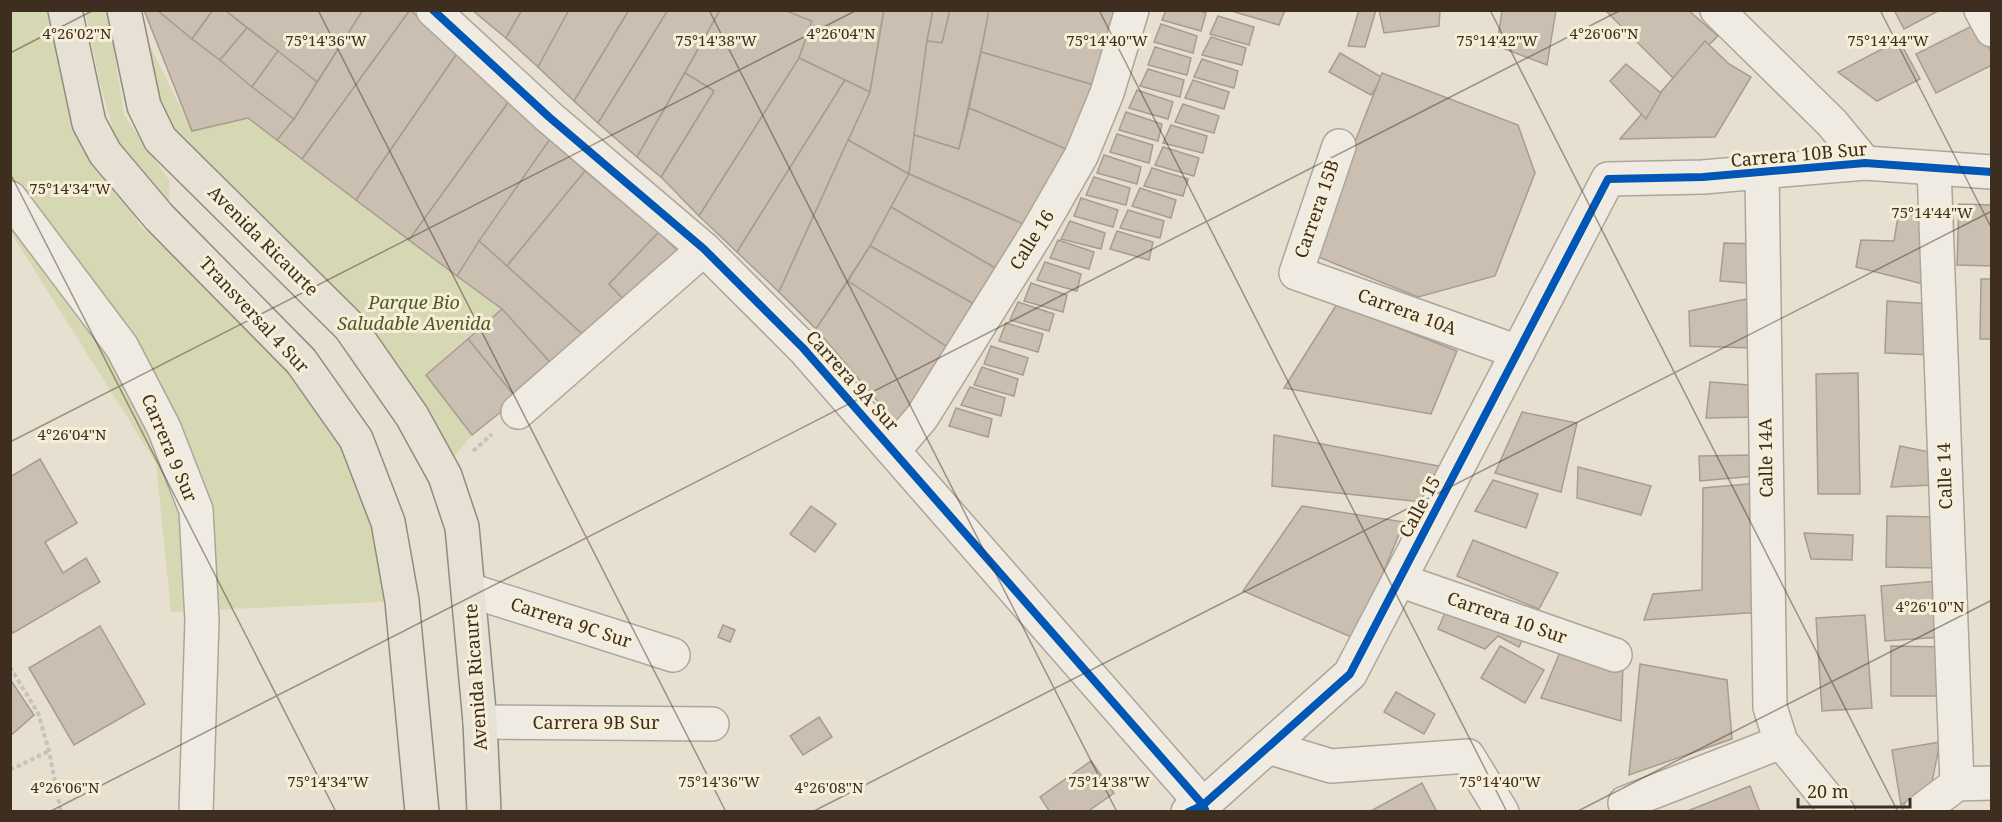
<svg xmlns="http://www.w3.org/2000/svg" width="2002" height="822" viewBox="0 0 2002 822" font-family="'Noto Serif',serif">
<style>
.green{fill:#d6d7b3}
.building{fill:#cbbfb2;stroke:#a89c90;stroke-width:1.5}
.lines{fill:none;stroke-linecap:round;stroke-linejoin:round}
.minor-casing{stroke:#ada599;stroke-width:36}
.primary-casing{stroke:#928b80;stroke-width:36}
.path{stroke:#c8c2b9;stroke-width:4;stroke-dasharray:4.5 3;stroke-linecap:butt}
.minor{stroke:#efebe3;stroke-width:33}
.primary{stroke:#e6e1d4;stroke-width:33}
.cycleway-casing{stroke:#f7eed8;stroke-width:11}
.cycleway{stroke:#0057b8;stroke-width:8}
.ticks{fill:none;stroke:#3d2e20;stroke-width:1.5;stroke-opacity:0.45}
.labels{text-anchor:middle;stroke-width:6;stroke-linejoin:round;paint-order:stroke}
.street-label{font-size:18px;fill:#3d2e20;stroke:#f7eed8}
.park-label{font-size:18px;font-style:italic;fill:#4d5a26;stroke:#f7eed8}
.ticks-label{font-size:15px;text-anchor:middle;fill:#3d2e20;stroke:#f7eed8;stroke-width:6;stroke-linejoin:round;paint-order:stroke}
</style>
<rect width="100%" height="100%" fill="#e7e0d1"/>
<!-- green -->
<g class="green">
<polygon points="11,11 65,11 89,123 140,226 245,321 356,439 402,601 171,612 156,463 11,233"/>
<polygon points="85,11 108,11 124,115 169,180 170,237 121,158 99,79"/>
<polygon points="133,11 192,131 248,118 502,309 426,375 472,435 449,463 148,107"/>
</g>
<!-- building -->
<g class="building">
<polygon points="144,10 157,10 294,119 277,140 248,118 192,131"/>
<polygon points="157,10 213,10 192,39"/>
<polygon points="213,10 225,10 247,28 220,60 192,39"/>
<polygon points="225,10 363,10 317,82"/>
<polygon points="363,10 410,10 302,159 277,140 294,119"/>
<polygon points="410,10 458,52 356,200 302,159"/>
<polygon points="472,10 522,10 506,38"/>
<polygon points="522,10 569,10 538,67 506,38"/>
<polygon points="569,10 629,10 574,101 538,67"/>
<polygon points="629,10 668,10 598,123 574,101"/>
<polygon points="668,10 720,10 637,157 598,123"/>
<polygon points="720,10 786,10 812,21 799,58 699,216 661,177 714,91 685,73"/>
<polygon points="784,10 884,10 870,92 799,58 812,21"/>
<polygon points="884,10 933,10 927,41 909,174 848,140 870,92"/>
<polygon points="933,10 950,10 942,43 927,41"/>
<polygon points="950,10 990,10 959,149 914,135 927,41 942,43"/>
<polygon points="989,10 1106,10 1125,14 1104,88 981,52"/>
<polygon points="1166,10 1197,10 1206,13 1201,31 1162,20"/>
<polygon points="1228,10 1285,10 1279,25"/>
<polygon points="1359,10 1376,10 1365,47 1348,46"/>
<polygon points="1379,10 1440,10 1439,26 1384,33"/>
<polygon points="1502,10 1556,10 1547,65 1497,46"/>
<polygon points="1605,10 1688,10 1718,36 1674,79"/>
<polygon points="1894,10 1940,10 1904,29"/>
<polygon points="1218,16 1254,27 1249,45 1210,34"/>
<polygon points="1161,24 1197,36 1193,53 1154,42"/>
<polygon points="1976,24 1992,53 1992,65 1936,93 1916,54"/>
<polygon points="247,28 278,51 252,87 220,60"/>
<polygon points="1211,37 1246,48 1242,65 1202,55"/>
<polygon points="1899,40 1920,79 1877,101 1838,72"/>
<polygon points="1705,41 1729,64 1751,77 1715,137 1620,139"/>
<polygon points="1155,47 1191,58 1187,75 1148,65"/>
<polygon points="278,51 317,82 294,119 252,87"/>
<polygon points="458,52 510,100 409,240 356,200"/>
<polygon points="981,52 1104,88 1078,154 969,108"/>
<polygon points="1340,53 1383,78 1371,95 1329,72"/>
<polygon points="799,58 845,80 737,252 699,216"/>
<polygon points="1202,59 1238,71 1234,88 1194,77"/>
<polygon points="1626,64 1661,93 1646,119 1610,81"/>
<polygon points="1148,69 1184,80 1180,97 1140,86"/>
<polygon points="685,73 714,91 661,177 637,157"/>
<polygon points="1382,73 1518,125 1535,173 1495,276 1418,297 1311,254"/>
<polygon points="845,80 870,92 779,292 737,252"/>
<polygon points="1193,80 1229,92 1224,109 1185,98"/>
<polygon points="1137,90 1173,102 1168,119 1129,108"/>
<polygon points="510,100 550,139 457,276 409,240"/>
<polygon points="1183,104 1219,116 1214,133 1175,122"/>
<polygon points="969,108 1078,154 1035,229 909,174 914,135 959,149"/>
<polygon points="1126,112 1162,124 1158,141 1119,130"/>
<polygon points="1171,125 1207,136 1203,153 1163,143"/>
<polygon points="1117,134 1153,145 1149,163 1110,152"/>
<polygon points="550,139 585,171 507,266 479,241"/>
<polygon points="848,140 909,174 870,246 816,329 779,292"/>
<polygon points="1163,147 1199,158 1194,176 1155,165"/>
<polygon points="1104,155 1141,167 1137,184 1097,173"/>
<polygon points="1152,168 1188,179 1183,196 1144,186"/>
<polygon points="585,171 659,232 609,284 634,310 591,342 507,266"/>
<polygon points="909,174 1035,229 1007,275 891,207"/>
<polygon points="1094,177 1130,188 1126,205 1086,195"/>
<polygon points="1140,188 1176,200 1171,218 1132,206"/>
<polygon points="1081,198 1118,210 1113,227 1074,216"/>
<polygon points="1959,204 1992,205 1992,266 1957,265"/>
<polygon points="891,207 1007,275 985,310 870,246"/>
<polygon points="1128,210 1164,221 1160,238 1120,228"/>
<polygon points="1899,210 1931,217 1927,285 1856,267 1861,240 1894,241"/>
<polygon points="1070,221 1105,233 1101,249 1061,239"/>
<polygon points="1117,231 1153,242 1149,260 1110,249"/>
<polygon points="659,232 688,261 634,310 609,284"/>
<polygon points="1058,240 1094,252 1089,269 1050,258"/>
<polygon points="479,241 507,266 591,342 556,369 502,309 457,276"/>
<polygon points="1724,243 1760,244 1760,284 1720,281"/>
<polygon points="870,246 985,310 959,355 848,281"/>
<polygon points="1045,262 1081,274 1077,291 1037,280"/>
<polygon points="1981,279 1992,279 1992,339 1980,339"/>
<polygon points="848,281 959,355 906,434 816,329"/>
<polygon points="1031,283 1067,295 1063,312 1024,301"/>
<polygon points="1756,297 1752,348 1690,346 1689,311"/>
<polygon points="1887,301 1933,304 1931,355 1885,353"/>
<polygon points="1018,302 1054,314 1049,331 1010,320"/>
<polygon points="1337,304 1457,351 1431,414 1284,388"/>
<polygon points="502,309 556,369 517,399 468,339"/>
<polygon points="1006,323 1043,334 1038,352 999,341"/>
<polygon points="468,339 517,399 472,435 426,375"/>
<polygon points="991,346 1028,358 1023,375 984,364"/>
<polygon points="982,367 1018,379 1014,396 974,385"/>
<polygon points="1858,373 1860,494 1818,494 1816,374"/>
<polygon points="1710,382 1763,386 1760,417 1706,418"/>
<polygon points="970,387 1005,398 1001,416 961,405"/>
<polygon points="956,408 992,419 988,437 949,426"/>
<polygon points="1522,412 1577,423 1561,492 1495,473"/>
<polygon points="1274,435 1439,466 1422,502 1272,486"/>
<polygon points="1900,446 1939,454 1932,485 1891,487"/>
<polygon points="1751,455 1755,476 1700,481 1699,456"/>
<polygon points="40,459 77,523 45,542 63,573 86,558 100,582 13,633 10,628 10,477"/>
<polygon points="1578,467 1651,486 1641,515 1577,498"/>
<polygon points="1493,480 1538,494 1526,528 1475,511"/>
<polygon points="1759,483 1762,612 1644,620 1653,594 1702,590 1703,488"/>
<polygon points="811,506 836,524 815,552 790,534"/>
<polygon points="1302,506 1404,522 1356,639 1243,591"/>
<polygon points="1887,516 1936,517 1935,568 1886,567"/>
<polygon points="1804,533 1853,535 1852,560 1811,559"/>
<polygon points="1473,540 1558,573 1539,609 1457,576"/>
<polygon points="1938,581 1942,637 1885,641 1881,586"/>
<polygon points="1457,586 1533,618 1519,647 1498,636 1485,649 1438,629"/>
<polygon points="1865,615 1872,708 1822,711 1816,618"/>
<polygon points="723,625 735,630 730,642 718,637"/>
<polygon points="100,626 145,704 74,745 29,668"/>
<polygon points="1563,645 1623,665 1621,721 1541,698"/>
<polygon points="1500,646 1544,670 1525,703 1481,678"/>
<polygon points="1891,646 1945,647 1944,696 1891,696"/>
<polygon points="1640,664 1727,680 1732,739 1629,775"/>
<polygon points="10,679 34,715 10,736"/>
<polygon points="1396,692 1435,714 1424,734 1384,712"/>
<polygon points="819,717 832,737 803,755 790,736"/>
<polygon points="1940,742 1931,787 1901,805 1892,750"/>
<polygon points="1091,761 1114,793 1087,812 1050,812 1040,797"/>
<polygon points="1422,783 1437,812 1369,812"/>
<polygon points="1750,786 1760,812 1685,812"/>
</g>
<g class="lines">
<defs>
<g id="minor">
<polyline points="433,10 549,117 704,249 803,348 1203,805 1206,812"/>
<polyline points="1717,10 1832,123 1865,163"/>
<polyline points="1981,10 1992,30"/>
<polyline points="1339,146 1296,273 1518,352"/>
<polyline points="1934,168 1957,784"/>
<polyline points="1762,173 1770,707 1781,742 1838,812"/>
<polyline points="10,198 122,347 164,428 196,510 202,620 196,812"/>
<polyline points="518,412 704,249"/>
<polyline points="894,450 922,417 1038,231 1081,156 1107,93 1132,10"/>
<polyline points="1399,580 1615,655"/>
<polyline points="469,590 673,655"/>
<polyline points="480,722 712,724"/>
<polyline points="1268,747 1331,766 1468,756 1502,812"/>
<polyline points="1188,812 1203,805 1350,674 1608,179 1703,177 1865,163 1992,172"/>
<polyline points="1629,812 1625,803 1781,742"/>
<polyline points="1920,812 1957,784 1992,783"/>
</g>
<g id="primary">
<polyline points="65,10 89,123 105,153 159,217 301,361 356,439 388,522 402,601 422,812"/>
<polyline points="124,10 144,106 160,139 350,327 412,416 445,476 462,527 480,722 484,812"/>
</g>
</defs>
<!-- minor casing -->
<use href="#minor" class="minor-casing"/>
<!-- primary casing -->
<use href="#primary" class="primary-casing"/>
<!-- path -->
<g class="path">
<polyline points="473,451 492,434"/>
<polyline points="10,667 38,713 49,751 61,812"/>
<polyline points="10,770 49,751"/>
</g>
<!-- minor -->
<use href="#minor" class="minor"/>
<!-- primary -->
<use href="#primary" class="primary"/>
<defs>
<g id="cycleway">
<polyline points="433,10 549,117 704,249 803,348 1203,805 1206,812"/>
<polyline points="1188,812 1203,805 1350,674 1608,179 1703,177 1865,163 1992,172"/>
</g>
</defs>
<!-- cycleway casing -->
<use href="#cycleway" class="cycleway-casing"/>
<!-- cycleway -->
<use href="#cycleway" class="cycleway"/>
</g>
<!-- ticks -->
<path class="ticks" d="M318 10 726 812M709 10 1117 812M1099 10 1507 812M1490 10 1898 812M1880 10 1992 229M10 53 94 10M10 173 336 812M10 442 857 10M49 812 1621 10M812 812 1992 211M1576 812 1992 600"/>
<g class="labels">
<!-- street labels -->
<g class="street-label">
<text transform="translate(1799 155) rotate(-5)" y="6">Carrera 10B Sur</text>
<text transform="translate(1317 209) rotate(-71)" y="6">Carrera 15B</text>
<text transform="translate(1032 240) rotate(-58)" y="6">Calle 16</text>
<text transform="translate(263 241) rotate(45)" y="6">Avenida Ricaurte</text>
<text transform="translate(1407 312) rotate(20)" y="6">Carrera 10A</text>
<text transform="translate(254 315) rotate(47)" y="6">Transversal 4 Sur</text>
<text transform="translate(852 381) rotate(48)" y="6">Carrera 9A Sur</text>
<text transform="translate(169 448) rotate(67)" y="6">Carrera 9 Sur</text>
<text transform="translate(1766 458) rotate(-91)" y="6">Calle 14A</text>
<text transform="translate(1945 476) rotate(-92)" y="6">Calle 14</text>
<text transform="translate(1420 507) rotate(-62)" y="6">Calle 15</text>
<text transform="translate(1507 618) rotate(19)" y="6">Carrera 10 Sur</text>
<text transform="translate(571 623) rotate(18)" y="6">Carrera 9C Sur</text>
<text transform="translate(476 677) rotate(-94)" y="6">Avenida Ricaurte</text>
<text x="596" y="729">Carrera 9B Sur</text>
</g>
<!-- park labels -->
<g class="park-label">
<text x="414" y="309">Parque Bio<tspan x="414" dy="21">Saludable Avenida</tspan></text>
</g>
</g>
<g class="ticks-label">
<text x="77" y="39">4°26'02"N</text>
<text x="841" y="39">4°26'04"N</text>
<text x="1604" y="39">4°26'06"N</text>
<text x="326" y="46">75°14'36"W</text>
<text x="716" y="46">75°14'38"W</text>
<text x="1107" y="46">75°14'40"W</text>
<text x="1497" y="46">75°14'42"W</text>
<text x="1888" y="46">75°14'44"W</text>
<text x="70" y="194">75°14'34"W</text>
<text x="1932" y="218">75°14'44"W</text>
<text x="72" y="440">4°26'04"N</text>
<text x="1930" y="612">4°26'10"N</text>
<text x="328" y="787">75°14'34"W</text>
<text x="719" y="787">75°14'36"W</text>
<text x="1109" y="787">75°14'38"W</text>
<text x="1500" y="787">75°14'40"W</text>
<text x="65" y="793">4°26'06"N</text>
<text x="829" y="793">4°26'08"N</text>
</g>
<!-- border -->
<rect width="2002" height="822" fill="none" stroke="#3d2e20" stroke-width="24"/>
<!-- scale -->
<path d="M1798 798v9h112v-9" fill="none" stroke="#3d2e20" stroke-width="3"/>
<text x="1807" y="798" font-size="18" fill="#3d2e20" stroke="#f7eed8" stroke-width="4.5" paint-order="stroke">20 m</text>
</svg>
